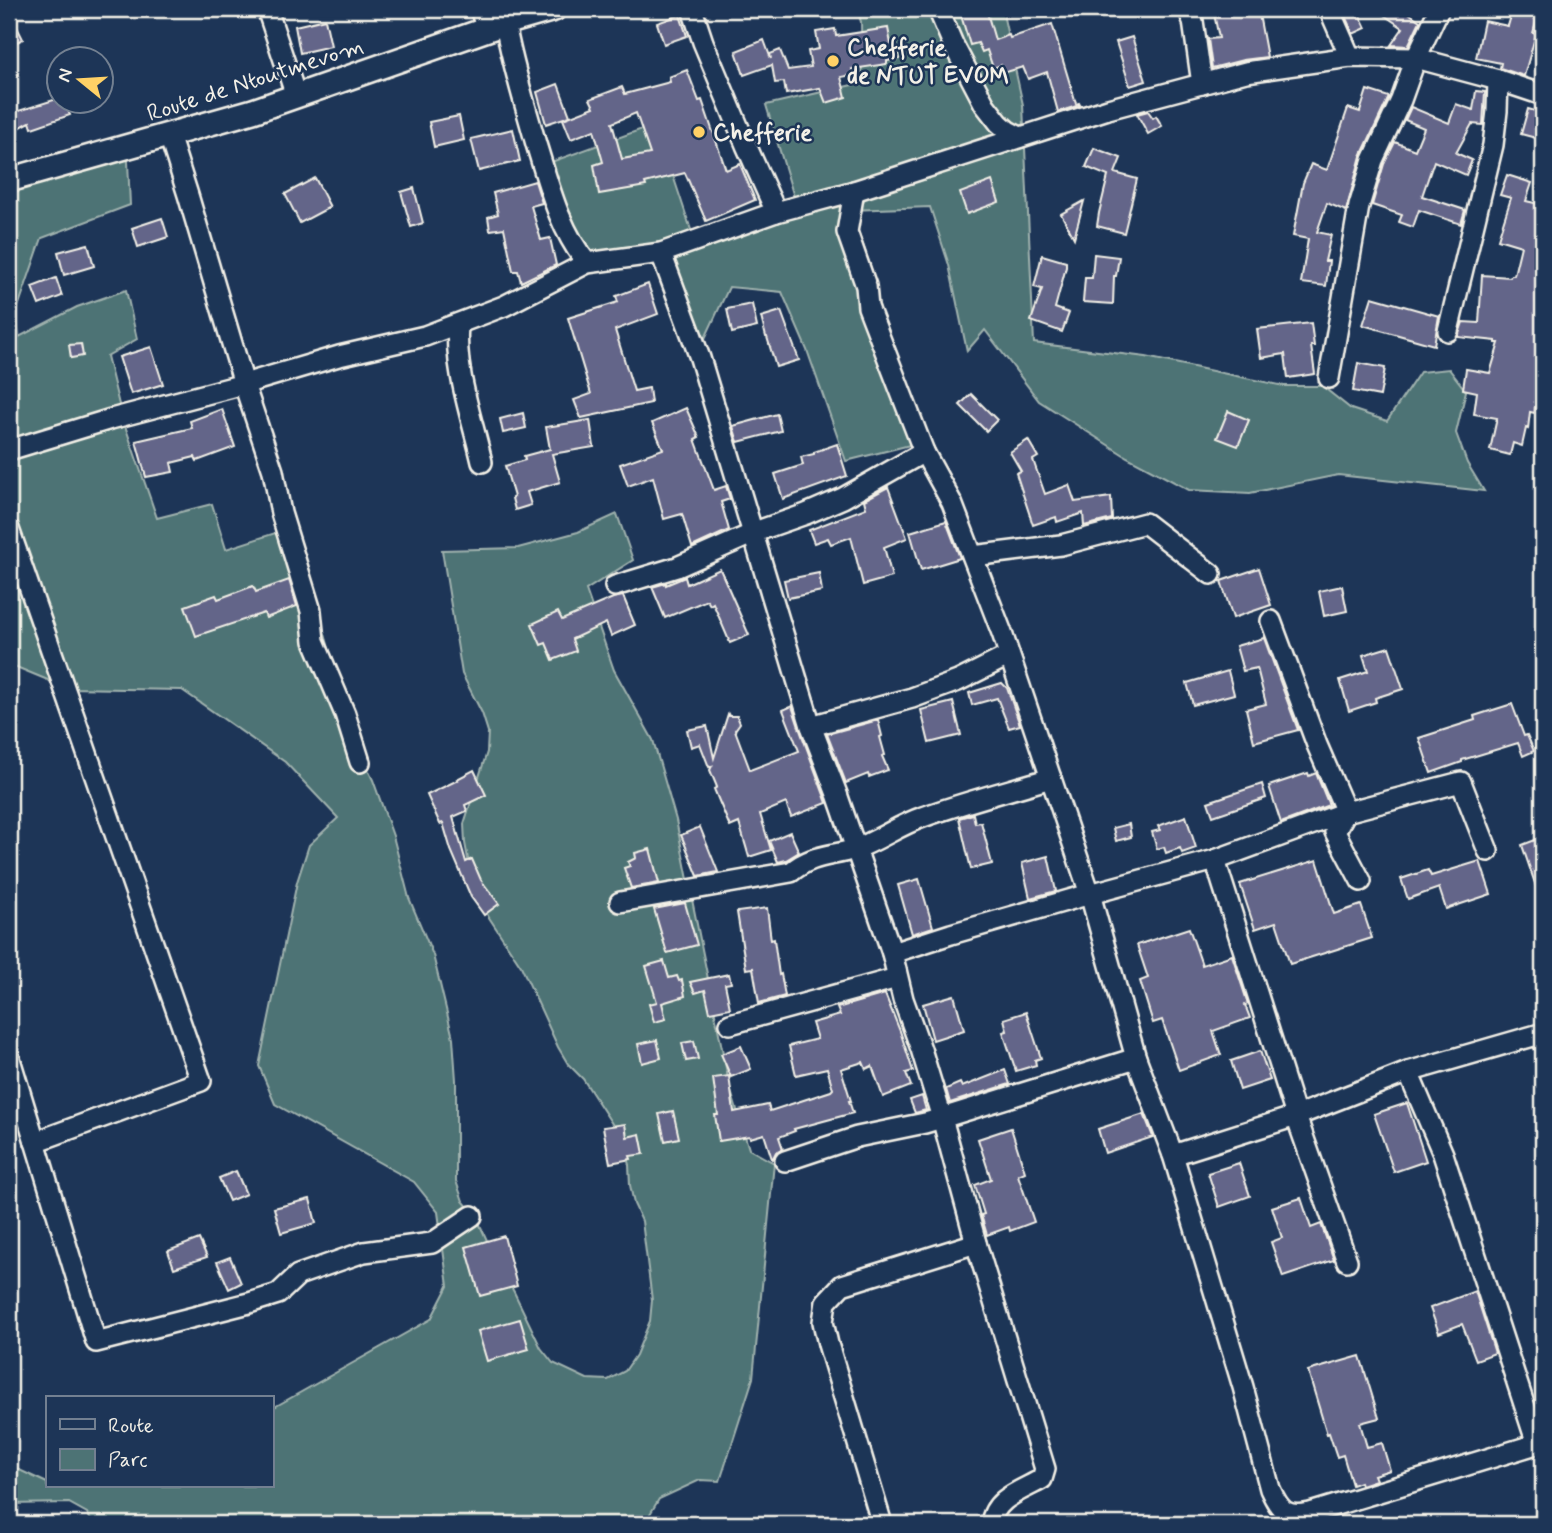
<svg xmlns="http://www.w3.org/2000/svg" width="1552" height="1533" viewBox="0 0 1552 1533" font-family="Mynerve,sans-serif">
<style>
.green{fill:#4d7375;stroke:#a0b2ae;stroke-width:2}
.building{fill:#646589;stroke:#f4f1e8;stroke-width:2;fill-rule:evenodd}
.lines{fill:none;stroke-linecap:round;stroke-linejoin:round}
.minor-casing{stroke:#f4f1e8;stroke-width:24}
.tertiary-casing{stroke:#f4f1e8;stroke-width:28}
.minor{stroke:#1d3557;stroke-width:19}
.tertiary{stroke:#1d3557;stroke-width:23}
.poi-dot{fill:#ffd166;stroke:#1d3557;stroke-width:2.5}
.labels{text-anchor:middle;stroke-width:5;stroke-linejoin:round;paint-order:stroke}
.poi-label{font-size:24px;font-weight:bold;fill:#f4f1e8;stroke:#1d3557;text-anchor:start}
.street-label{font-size:24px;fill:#f4f1e8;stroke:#1d3557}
</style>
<rect width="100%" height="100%" fill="#1d3557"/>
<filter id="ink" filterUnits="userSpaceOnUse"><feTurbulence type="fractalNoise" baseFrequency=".0143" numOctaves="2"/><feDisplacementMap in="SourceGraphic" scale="14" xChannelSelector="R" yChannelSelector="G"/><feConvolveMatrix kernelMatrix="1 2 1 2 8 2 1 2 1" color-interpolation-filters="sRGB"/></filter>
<g filter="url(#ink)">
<!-- green -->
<g class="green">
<polygon points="857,9 1002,9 1023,105 1034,343 1146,357 1284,386 1322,386 1351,409 1387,421 1420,372 1449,369 1466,391 1456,433 1467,463 1484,491 1338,475 1250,493 1189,490 1127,457 1039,401 985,330 967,351 949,265 930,207 851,210 871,268 910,445 846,461 807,350 782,292 729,287 694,362 659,255 608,263 581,252 540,166 656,124 695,242 797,207 766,105 852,85 862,74 861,22"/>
<polygon points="127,140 130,205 42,238 16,313 19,337 77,307 126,290 137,339 107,356 122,417 157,518 212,504 226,549 291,528 315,599 357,747 373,780 393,836 409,898 433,955 453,1038 456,1080 456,1181 463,1201 476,1216 494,1256 514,1292 541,1348 553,1363 587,1379 608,1380 625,1371 636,1355 650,1321 652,1300 642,1221 634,1204 630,1185 629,1165 624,1147 616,1130 583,1079 568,1064 558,1047 521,966 488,916 472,881 465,843 464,824 487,752 488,732 482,713 462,674 442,550 518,548 578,532 617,514 633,560 586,590 614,670 653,740 676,820 730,1088 749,1149 774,1163 753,1378 720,1481 700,1480 659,1499 644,1524 93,1524 87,1513 69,1503 9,1504 9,1465 47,1483 47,1486 271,1486 271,1409 431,1319 448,1286 438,1212 414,1182 275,1104 259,1066 297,882 309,845 338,818 285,762 182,690 67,688 9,664 9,177"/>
</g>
<!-- building -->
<g class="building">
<polygon points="959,9 986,9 995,40 1009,35 1010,38 1052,24 1076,104 1079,103 1080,105 1058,112 1047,72 1028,79 1023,67 1003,73 1001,65 993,68 987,50 982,52 978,43 970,45"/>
<polygon points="1213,9 1258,9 1267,57 1243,60 1212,68 1208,39 1219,38"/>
<polygon points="1342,9 1357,9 1366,28 1353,34"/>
<polygon points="1375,9 1403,9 1420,21 1408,46 1391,45 1403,28"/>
<polygon points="1513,9 1540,9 1533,33 1536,34 1524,76 1500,68 1501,63 1476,58 1484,21 1508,26"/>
<polygon points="9,11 23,39 9,46"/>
<polygon points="680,15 687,36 664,44 657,23"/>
<polygon points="325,19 331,46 300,53 295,26"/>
<polygon points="888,28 891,44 896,43 899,59 887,61 887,64 852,69 853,75 841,77 846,97 826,103 820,88 786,94 784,82 775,83 772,65 744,75 736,51 764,40 771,59 770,54 780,50 788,70 811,67 808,51 819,49 816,32 835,29 836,36"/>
<polygon points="1132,37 1146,81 1130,86 1116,42"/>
<path d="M687 70 699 101 702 100 726 170 740 164 755 200 706 221 685 173 645 183 646 186 599 194 594 165 603 162 594 130 571 139 563 119 594 107 590 99 622 87 625 94 670 82 669 77ZM636 113 650 154 622 159 612 123Z"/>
<polygon points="558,84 570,116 546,124 537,92"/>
<polygon points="1367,90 1389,97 1361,156 1346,211 1327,203 1317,232 1331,235 1325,261 1329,261 1326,286 1301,283 1308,239 1293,236 1303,183 1311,164 1327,170 1348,108 1360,112"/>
<polygon points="1476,91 1485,92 1483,125 1472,124 1456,153 1472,160 1466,175 1434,161 1422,196 1465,210 1461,224 1419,210 1413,227 1399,222 1402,215 1372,205 1384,164 1395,142 1415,150 1424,128 1405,120 1411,107 1449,123 1456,104 1473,110"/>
<polygon points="60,98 60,102 65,102 70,115 32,128 30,122 9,133 9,114"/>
<polygon points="1528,109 1543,113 1543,140 1521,134"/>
<polygon points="1148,111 1153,118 1156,116 1162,126 1148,134 1137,114"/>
<polygon points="459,116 464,140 434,147 429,122"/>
<polygon points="513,129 520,161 479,171 471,139"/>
<polygon points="1094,148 1121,158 1115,173 1137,179 1124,233 1097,226 1099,213 1108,176 1086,167"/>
<polygon points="1507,175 1532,183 1526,201 1543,205 1543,273 1541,284 1543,285 1543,400 1537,399 1535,413 1530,412 1528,429 1526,428 1522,446 1513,443 1510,455 1490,450 1497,418 1474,414 1477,392 1463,389 1466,369 1490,373 1499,343 1496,343 1496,341 1458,337 1463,322 1479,323 1482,275 1510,277 1511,275 1514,275 1521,246 1498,239 1511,198 1500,195"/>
<polygon points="315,178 330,207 300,223 285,194"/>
<polygon points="535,181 542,203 531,206 541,240 550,238 556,265 521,282 518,271 513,271 504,228 490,230 488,217 498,214 493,193"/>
<polygon points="992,181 999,202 967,214 960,193"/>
<polygon points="414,188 423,223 411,227 401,192"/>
<polygon points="1084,201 1074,238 1061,214"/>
<polygon points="162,218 168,237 138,247 132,228"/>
<polygon points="88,244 94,266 64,275 58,252"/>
<polygon points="1094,254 1119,257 1116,276 1114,276 1113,304 1083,302 1085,278 1092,278"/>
<polygon points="1042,255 1066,262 1066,267 1055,308 1069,313 1062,332 1031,321 1042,289 1034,287"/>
<polygon points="56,278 62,296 39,305 32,287"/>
<polygon points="648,284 658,314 615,330 634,391 649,388 651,403 581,418 574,400 591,394 568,318 618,302 616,296"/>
<polygon points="1372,297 1439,316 1434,345 1363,325"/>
<polygon points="752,304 757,327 732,333 727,309"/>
<polygon points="781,311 799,360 776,367 767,337 766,337 761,317"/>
<polygon points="1311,323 1314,346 1311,346 1315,374 1288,378 1285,354 1261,358 1257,329"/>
<polygon points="81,344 83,356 71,358 69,345"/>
<polygon points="151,347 163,384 131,394 119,357"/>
<polygon points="1358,363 1385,368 1380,396 1353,391"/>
<polygon points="971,394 997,420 986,431 960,405"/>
<polygon points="686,408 699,437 695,439 714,490 726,486 730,499 721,502 729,530 692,547 682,514 664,519 653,477 628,486 620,464 663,449 652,423"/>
<polygon points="222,409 235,447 197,461 195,457 171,463 173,472 146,477 136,441 192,428 190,421"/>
<polygon points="1228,411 1249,420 1238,446 1217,438"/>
<polygon points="523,413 526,428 503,433 500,419"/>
<polygon points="777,414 781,431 738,442 733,426"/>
<polygon points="590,420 594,447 552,454 560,482 527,492 531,505 515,510 512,498 514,497 505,466 525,460 524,456 550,449 546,427"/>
<polygon points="1028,440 1038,457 1033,460 1045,494 1069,485 1075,502 1111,497 1112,519 1084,526 1083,513 1057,522 1056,517 1033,525 1016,473 1021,471 1010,452"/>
<polygon points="837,444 847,476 783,499 775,474 803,465 801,457 814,454 814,452"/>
<polygon points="888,487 907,538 884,547 892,577 863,585 851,537 831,544 828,538 814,543 809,530 866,508 864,500"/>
<polygon points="946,521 960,558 921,570 910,532"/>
<polygon points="1259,568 1271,605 1233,618 1221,581"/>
<polygon points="720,569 749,635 730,643 713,603 710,605 707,600 665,618 652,587 666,583 666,585 685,577 687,584"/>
<polygon points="819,573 822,591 788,598 784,580"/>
<polygon points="289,580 297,606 266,618 264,613 196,636 185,606 216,595 218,599 253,586 256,592"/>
<polygon points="1342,586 1347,611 1324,616 1319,591"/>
<polygon points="623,596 635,625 611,636 606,623 572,639 576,651 553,660 546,643 541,645 532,624 558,612 562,620 613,598"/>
<polygon points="1264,638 1298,730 1254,742 1246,709 1266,704 1257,668 1243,671 1236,646"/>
<polygon points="1389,647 1403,689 1375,698 1376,702 1349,711 1340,680 1368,671 1363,655"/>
<polygon points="1228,671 1234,694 1193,705 1187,683"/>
<polygon points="1002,683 1007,688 1020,725 1009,728 997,698 972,705 969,693"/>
<polygon points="953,702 961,735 929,743 921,710"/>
<polygon points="1512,704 1524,736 1527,735 1534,751 1523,756 1518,743 1462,760 1462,762 1431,773 1419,738 1475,720 1474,716"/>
<polygon points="792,706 800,730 827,803 791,817 786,803 760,814 771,850 749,857 739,823 730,827 719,801 714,789 717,787 710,770 712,766 709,767 700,744 691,747 687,730 707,726 714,758 728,714 729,716 737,716 740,723 735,730 750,770 799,751 783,710"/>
<polygon points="878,720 882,736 880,737 885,755 882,756 888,770 869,777 868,774 846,783 827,734"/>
<polygon points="474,770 486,795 465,805 467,811 453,817 466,862 472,859 481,880 499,904 484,915 471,897 451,850 443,823 440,824 427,795 458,780 457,779"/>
<polygon points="1308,773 1309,776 1316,773 1329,805 1281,823 1269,786"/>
<polygon points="1262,784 1266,798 1213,816 1208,802"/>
<polygon points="973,814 975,823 981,822 992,864 971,869 959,818"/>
<polygon points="1186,816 1196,848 1182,853 1180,848 1166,853 1164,847 1157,849 1152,832 1160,830 1158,826"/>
<polygon points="1129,824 1131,837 1116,841 1113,828"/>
<polygon points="700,827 718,872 698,876 681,835"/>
<polygon points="790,832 799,852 786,860 778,862 769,841"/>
<polygon points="1543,837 1543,901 1541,901 1522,845"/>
<polygon points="650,849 659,883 631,888 624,868 630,866 628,862 636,858 635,853"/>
<polygon points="1048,856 1056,891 1030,898 1022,863"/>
<polygon points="1317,860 1334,914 1361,905 1372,938 1290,964 1276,922 1255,929 1240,884"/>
<polygon points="1480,861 1491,894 1446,909 1439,888 1408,899 1401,879 1428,870 1431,876"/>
<polygon points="919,879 933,927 912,934 898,885"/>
<polygon points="685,903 697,945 667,953 654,909"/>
<polygon points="767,908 771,940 774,939 779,975 781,974 785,996 759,1003 753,968 746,969 737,912"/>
<polygon points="1189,928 1202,965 1232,955 1248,1004 1245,1005 1250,1018 1213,1031 1221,1055 1179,1070 1162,1020 1153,1023 1140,981 1148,978 1137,945"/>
<polygon points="664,961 669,978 677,976 679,981 682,980 685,996 662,1003 666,1019 654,1022 649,1004 657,1002 646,966"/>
<polygon points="729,974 731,983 725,984 730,1008 710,1012 705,990 695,993 690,982"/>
<polygon points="885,994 900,1031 913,1071 906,1073 911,1086 883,1097 872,1066 866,1069 863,1062 841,1069 851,1101 849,1101 853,1113 794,1129 795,1131 779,1137 783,1149 776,1152 773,1158 772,1159 764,1134 750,1138 749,1136 719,1141 715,1115 718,1115 713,1078 729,1076 734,1112 768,1105 770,1111 831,1091 833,1089 827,1068 796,1075 789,1046 817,1039 812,1023 840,1015 837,1008"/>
<polygon points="954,995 964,1030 933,1040 923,1004"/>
<polygon points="1026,1012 1041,1058 1035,1060 1036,1065 1016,1071 1003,1032 1007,1031 1004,1019"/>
<polygon points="657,1040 661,1058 642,1063 638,1044"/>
<polygon points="694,1041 698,1059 686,1061 682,1043"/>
<polygon points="741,1046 751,1069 731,1077 721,1054"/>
<polygon points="1260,1051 1270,1080 1240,1090 1231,1061"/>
<polygon points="1005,1070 1010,1084 950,1103 946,1089 960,1083 962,1087"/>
<polygon points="922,1096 926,1110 915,1113 910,1100"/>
<polygon points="1407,1103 1426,1161 1394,1172 1374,1114"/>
<polygon points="673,1111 679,1138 665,1141 659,1114"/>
<polygon points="1144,1114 1153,1137 1105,1153 1098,1129"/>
<polygon points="625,1124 627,1137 640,1134 644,1154 630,1156 631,1159 610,1163 603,1127"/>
<polygon points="1011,1128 1025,1172 1018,1175 1034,1222 1010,1231 1009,1227 987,1235 981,1215 984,1214 975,1185 991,1179 978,1139"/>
<polygon points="1239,1163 1250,1196 1219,1207 1208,1173"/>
<polygon points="236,1171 246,1194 229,1201 219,1178"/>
<polygon points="1301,1198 1311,1228 1321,1224 1334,1260 1283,1277 1271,1242 1282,1238 1272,1207"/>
<polygon points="310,1199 316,1223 281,1233 274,1208"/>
<polygon points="504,1236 517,1286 480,1296 466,1247"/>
<polygon points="199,1239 207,1257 174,1268 168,1251"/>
<polygon points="230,1257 241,1283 229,1289 217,1262"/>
<polygon points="1475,1291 1495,1353 1476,1360 1462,1324 1439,1333 1430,1308"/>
<polygon points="520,1319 529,1349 487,1361 478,1331"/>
<polygon points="1360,1356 1379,1418 1360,1423 1367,1447 1382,1443 1390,1470 1374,1475 1376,1480 1361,1485 1360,1482 1352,1485 1343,1455 1337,1457 1329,1433 1327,1434 1308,1371"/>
</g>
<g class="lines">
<defs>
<g id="minor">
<polyline points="267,9 296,96"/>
<polyline points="480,9 487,29"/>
<polyline points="692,9 703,42 746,145 776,212"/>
<polyline points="938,9 953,44 985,105 999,123 1008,131 1020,137"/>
<polyline points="1188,9 1193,21 1202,84"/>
<polyline points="1329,9 1350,57"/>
<path d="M505 23C512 64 525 104 536 144 549 185 559 229 587 263"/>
<polyline points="169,135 188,195 244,384 273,471 281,513 311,611 314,641 345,714 360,762"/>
<path d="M854 191 847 232 866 286 868 307 924 452 952 503 1002 633 1090 894 1136 1058 1173 1155 1243 1387 1270 1489C1280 1511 1286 1518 1310 1513L1543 1442"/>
<polyline points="661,253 700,358 811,726 837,794 892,953 903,999 921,1049 942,1118 925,1123 857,1137 785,1161"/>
<path d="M458 324C454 370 472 418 482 462"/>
<polyline points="1448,331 1493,145 1497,111 1498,80"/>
<polyline points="1329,378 1359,206 1373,160 1401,100 1416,58 1439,9"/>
<polyline points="9,450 111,419 244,384 339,356 425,336 504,306 587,263 661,253 776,212 854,191 1108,109 1246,72 1350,57 1416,58 1498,80 1543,95"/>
<polyline points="9,529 201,1081 35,1142"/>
<polyline points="973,556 1061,545 1145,523 1211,574"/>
<polyline points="615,586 677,567 763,529 806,514 843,498 924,452"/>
<polyline points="1271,621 1317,745 1346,812 1335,832 1361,881"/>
<polyline points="811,726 912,698 958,681 1008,656"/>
<polyline points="1215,860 1296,1116 1347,1261"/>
<path d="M620 902 791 872C813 854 829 857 855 849 878 841 899 825 923 817 965 802 1008 791 1051 778"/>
<polyline points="892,953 951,934 1090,894 1215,860 1346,812 1461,782 1488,851"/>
<polyline points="730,1024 897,978"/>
<polyline points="9,1056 96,1342 249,1303 278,1294 298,1275 364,1252 432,1243 472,1216"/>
<polyline points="1408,1072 1443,1154 1537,1444"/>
<polyline points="1173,1155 1296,1116 1408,1072 1540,1034 1543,1042"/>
<polyline points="882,1524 828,1344 823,1322 826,1302 842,1285 976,1243"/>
<path d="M991 1524C994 1498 1021 1491 1042 1479L1045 1469 976 1243 942 1118 1136 1058"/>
</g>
<polyline id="tertiary" points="9,180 253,111 505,23 554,9"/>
</defs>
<!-- minor casing -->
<use href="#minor" class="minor-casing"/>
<!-- tertiary casing -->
<use href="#tertiary" class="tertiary-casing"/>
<!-- minor -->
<use href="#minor" class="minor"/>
<!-- tertiary -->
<use href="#tertiary" class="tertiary"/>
</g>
</g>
<!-- markers -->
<g class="poi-dot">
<circle cx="833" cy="61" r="7"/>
<circle cx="699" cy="132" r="7"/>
</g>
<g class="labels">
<!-- poi labels -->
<g class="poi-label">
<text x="847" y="55">Chefferie<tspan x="847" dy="28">de NTUT EVOM</tspan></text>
<text x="713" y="140">Chefferie</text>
</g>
<!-- street labels -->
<g class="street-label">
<text transform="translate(255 79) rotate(-18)" y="8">Route de Ntoutmevom</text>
</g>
</g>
<!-- margin -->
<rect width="1552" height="1533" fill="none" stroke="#1d3557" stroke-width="35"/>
<rect x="18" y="18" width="1517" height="1498" fill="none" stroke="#f4f1e8" stroke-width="2.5" filter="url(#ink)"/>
<!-- legend -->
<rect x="46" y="1396" width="228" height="91" fill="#1d3557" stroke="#738091" stroke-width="2"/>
<rect x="60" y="1419" width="35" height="10" fill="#1d3557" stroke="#738091" stroke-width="2"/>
<text x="108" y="1432" font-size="21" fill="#f4f1e8">Route</text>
<rect x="60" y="1449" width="35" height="21" fill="#4d7375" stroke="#738091" stroke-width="2"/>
<text x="108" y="1466" font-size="21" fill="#f4f1e8">Parc</text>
<!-- north arrow -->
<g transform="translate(80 80) rotate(288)"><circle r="33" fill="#1d3557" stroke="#738091" stroke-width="2"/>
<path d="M0-5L12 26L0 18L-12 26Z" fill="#ffd166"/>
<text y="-10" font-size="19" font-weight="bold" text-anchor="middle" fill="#f4f1e8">N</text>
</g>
</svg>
